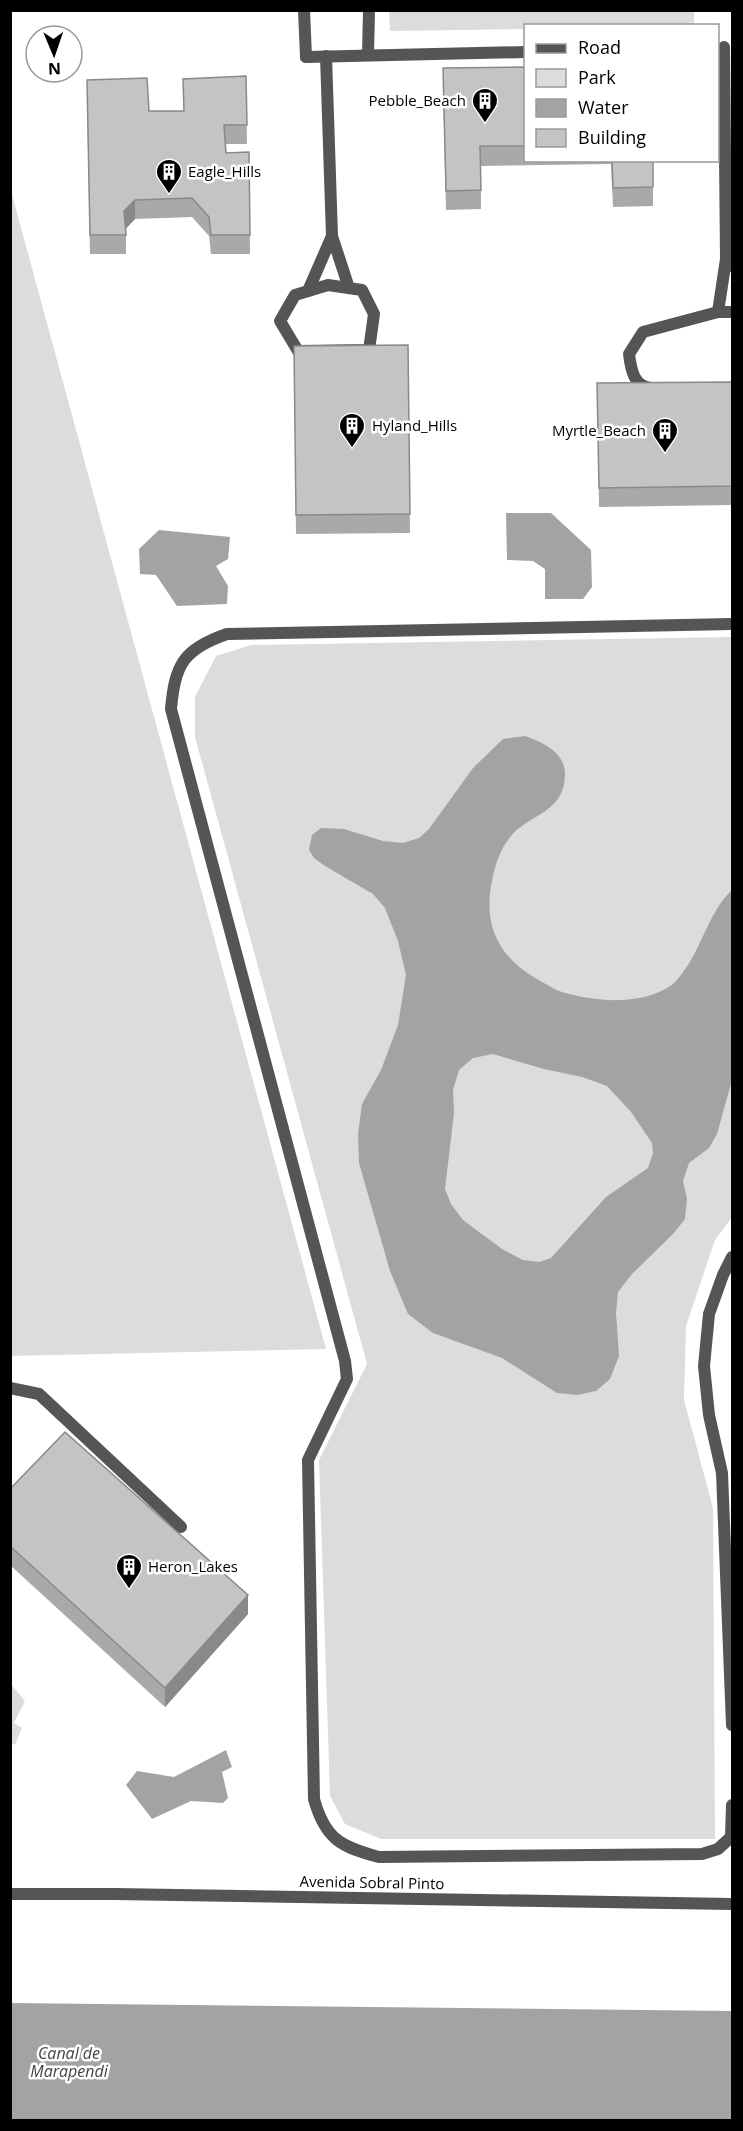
<svg xmlns="http://www.w3.org/2000/svg" width="743" height="2131" viewBox="0 0 743 2131" font-family="'Open Sans',sans-serif">
<style>
.green{fill:#dcdcdc}
.water{fill:#a3a3a3;fill-rule:evenodd}
.lines{fill:none;stroke-linecap:round;stroke-linejoin:round}
.service{stroke:#555;stroke-width:12}
.minor{stroke:#555;stroke-width:12}
.tertiary{stroke:#555;stroke-width:12}
.wall{fill:#a9a9a9}
.shaded-wall{fill:#898989}
.building{fill:#c4c4c4;stroke:#898989;stroke-width:1.5}
.labels{text-anchor:middle;stroke-width:5;stroke-linejoin:round;paint-order:stroke}
.poi-label{font-size:15px;fill:#000;stroke:#fff;text-anchor:start}
.street-label{font-size:15px;fill:#000;stroke:#fff}
.water-label{font-size:16px;font-style:italic;fill:#444;stroke:#fff}
</style>
<rect width="100%" height="100%" fill="#fff"/>
<!-- green -->
<g class="green">
<polygon points="694,11 694,25 526,26 525,29 390,31 389,11"/>
<polygon points="10,191 11,191 326,1349 11,1356"/>
<polygon points="732,637 732,1217 715,1240 686,1326 684,1400 713,1508 715,1839 381,1839 345,1824 330,1796 319,1460 367,1364 195,737 195,697 216,656 251,645"/>
<polygon points="10,1683 25,1701 14,1723 22,1728 15,1745 11,1743"/>
</g>
<!-- water -->
<g class="water">
<polygon points="506,513 551,513 591,550 592,587 583,599 545,599 545,569 533,561 507,560"/>
<polygon points="159,530 230,537 228,559 216,566 228,586 227,604 177,606 156,575 140,574 139,549"/>
<path d="M525 736C542 742 565 752 565 774 565 813 529 814 511 836 500 849 495 865 492 881 482 928 501 960 542 982 548 985 555 990 562 992 596 1002 641 1006 672 985 679 979 686 968 691 960 705 936 712 909 732 890V1080L717 1134 709 1148 689 1163 683 1181 687 1199 685 1219 673 1234 632 1274 618 1292 616 1313 619 1356 610 1379 596 1391 577 1395 557 1393 502 1358 433 1333 408 1314 390 1271 359 1163 358 1134 362 1104 381 1070 398 1025 406 975 398 941 385 908 373 894 325 866 314 858 309 850 312 835 321 828 344 829 383 841 403 843 419 838 429 829 473 768 503 739ZM493 1054 544 1069 582 1077 607 1086 631 1112 652 1143 653 1153 648 1168 606 1197 551 1258 539 1262 523 1260 502 1249 463 1220 451 1204 445 1189 454 1113 453 1090 459 1070 473 1058Z"/>
<polygon points="226,1750 232,1767 222,1772 228,1798 223,1803 191,1801 152,1819 126,1785 137,1771 174,1777"/>
<polygon points="10,2003 732,2011 732,2120 11,2120"/>
</g>
<g class="lines">
<!-- service -->
<g class="service">
<polyline points="724,47 726,259"/>
<polyline points="326,56 332,236"/>
<polyline points="306,57 526,52"/>
<polygon points="328,285 362,290 374,314 369,350 298,351 280,321 295,295"/>
<polyline points="308,291 332,236 349,288"/>
<polyline points="718,312 726,259 732,266"/>
<path d="M653 388C634 388 631 370 629 354L643 332 718 312H732"/>
<path d="M732 624 227 634C183 649 175 665 171 709L345 1361 347 1379 308 1460 314 1799C325 1839 341 1847 379 1857L702 1854 718 1849 731 1837 732 1805"/>
<polyline points="732,1257 723,1275 709,1314 704,1366 709,1415 722,1473 732,1725"/>
<polyline points="10,1388 39,1394 181,1527"/>
</g>
<!-- minor -->
<g class="minor">
<polyline points="304,10 306,57"/>
<polyline points="368,55 369,10"/>
</g>
<!-- tertiary -->
<polyline class="tertiary" points="10,1894 114,1894 732,1904"/>
</g>
<!-- wall -->
<g class="wall">
<polygon points="525,67 525,160 653,160 653,206 613,207 611,164 481,166 481,209 446,210 443,87"/>
<polygon points="246,76 247,144 225,144 226,153 249,152 250,254 211,254 209,236 192,217 135,219 126,229 126,254 90,254 87,99 149,111 184,111"/>
<polygon points="408,345 410,533 296,534 294,346"/>
<polygon points="732,382 732,505 599,507 597,383"/>
<polygon points="10,1489 248,1614 165,1707 10,1565"/>
</g>
<!-- shaded-wall -->
<g class="shaded-wall">
<polygon points="135,200 135,219 124,230 124,211"/>
<polygon points="248,1595 248,1614 165,1707 165,1688"/>
</g>
<!-- building -->
<g class="building">
<polygon points="525,67 525,146 480,146 481,190 446,191 443,68"/>
<polygon points="246,76 247,125 224,125 226,153 249,152 250,235 211,235 209,217 192,198 135,200 124,211 126,235 90,235 87,80 147,78 149,111 184,111 183,79"/>
<polygon points="612,160 653,160 653,187 613,188"/>
<polygon points="408,345 410,514 296,515 294,346"/>
<polygon points="732,382 732,486 599,488 597,383"/>
<polygon points="65,1432 248,1595 165,1688 10,1546 10,1489"/>
</g>
<!-- icons -->
<defs>
<symbol id="building-pin" viewBox="-11 -11 22 30"><path d="M0 17L-7.5 6A9.5 9.5 0 1 1 7.5 6Z" fill="#000" stroke="#fff"/><path d="M-4-6H4V6H1V3H-1V6H-4ZM-2.5-4.3h1.7v1.8h-1.7ZM.8-4.3h1.7v1.8H.8ZM-2.5-1h1.7V.8h-1.7ZM.8-1h1.7V.8H.8Z" fill="#fff"/></symbol>
</defs>
<g fill-rule="evenodd">
<use href="#building-pin" x="470" y="86" width="30" height="40"/>
<use href="#building-pin" x="154" y="157" width="30" height="40"/>
<use href="#building-pin" x="337" y="411" width="30" height="40"/>
<use href="#building-pin" x="650" y="416" width="30" height="40"/>
<use href="#building-pin" x="114" y="1552" width="30" height="40"/>
</g>
<g class="labels">
<!-- poi labels -->
<g class="poi-label">
<text x="466" y="106" text-anchor="end">Pebble_Beach</text>
<text x="188" y="177">Eagle_Hills</text>
<text x="372" y="431">Hyland_Hills</text>
<text x="646" y="436" text-anchor="end">Myrtle_Beach</text>
<text x="148" y="1572">Heron_Lakes</text>
</g>
<!-- street labels -->
<g class="street-label">
<text transform="translate(372 1883) rotate(1)" y="5">Avenida Sobral Pinto</text>
</g>
<!-- water labels -->
<g class="water-label">
<text x="69" y="2059">Canal de<tspan x="69" dy="18">Marapendi</tspan></text>
</g>
</g>
<!-- border -->
<rect width="743" height="2131" fill="none" stroke="#000000" stroke-width="24"/>
<!-- legend -->
<rect x="524" y="24" width="195" height="138" fill="#ffffff" stroke="#999999" stroke-width="1.5"/>
<rect x="536" y="44" width="30" height="9" fill="#555555" stroke="#999999" stroke-width="1.5"/>
<text x="578" y="54" font-size="18" fill="#000000">Road</text>
<rect x="536" y="69" width="30" height="18" fill="#dcdcdc" stroke="#999999" stroke-width="1.5"/>
<text x="578" y="84" font-size="18" fill="#000000">Park</text>
<rect x="536" y="99" width="30" height="18" fill="#a3a3a3" stroke="#999999" stroke-width="1.5"/>
<text x="578" y="114" font-size="18" fill="#000000">Water</text>
<rect x="536" y="129" width="30" height="18" fill="#c4c4c4" stroke="#999999" stroke-width="1.5"/>
<text x="578" y="144" font-size="18" fill="#000000">Building</text>
<!-- north arrow -->
<g transform="translate(54 54) rotate(178)"><circle r="28" fill="#ffffff" stroke="#999999" stroke-width="1.5"/>
<path d="M0-4.5L10 22L0 15L-10 22Z" fill="#000000"/>
<text y="-9" font-size="16" font-weight="bold" text-anchor="middle" fill="#000000">N</text>
</g>
</svg>
